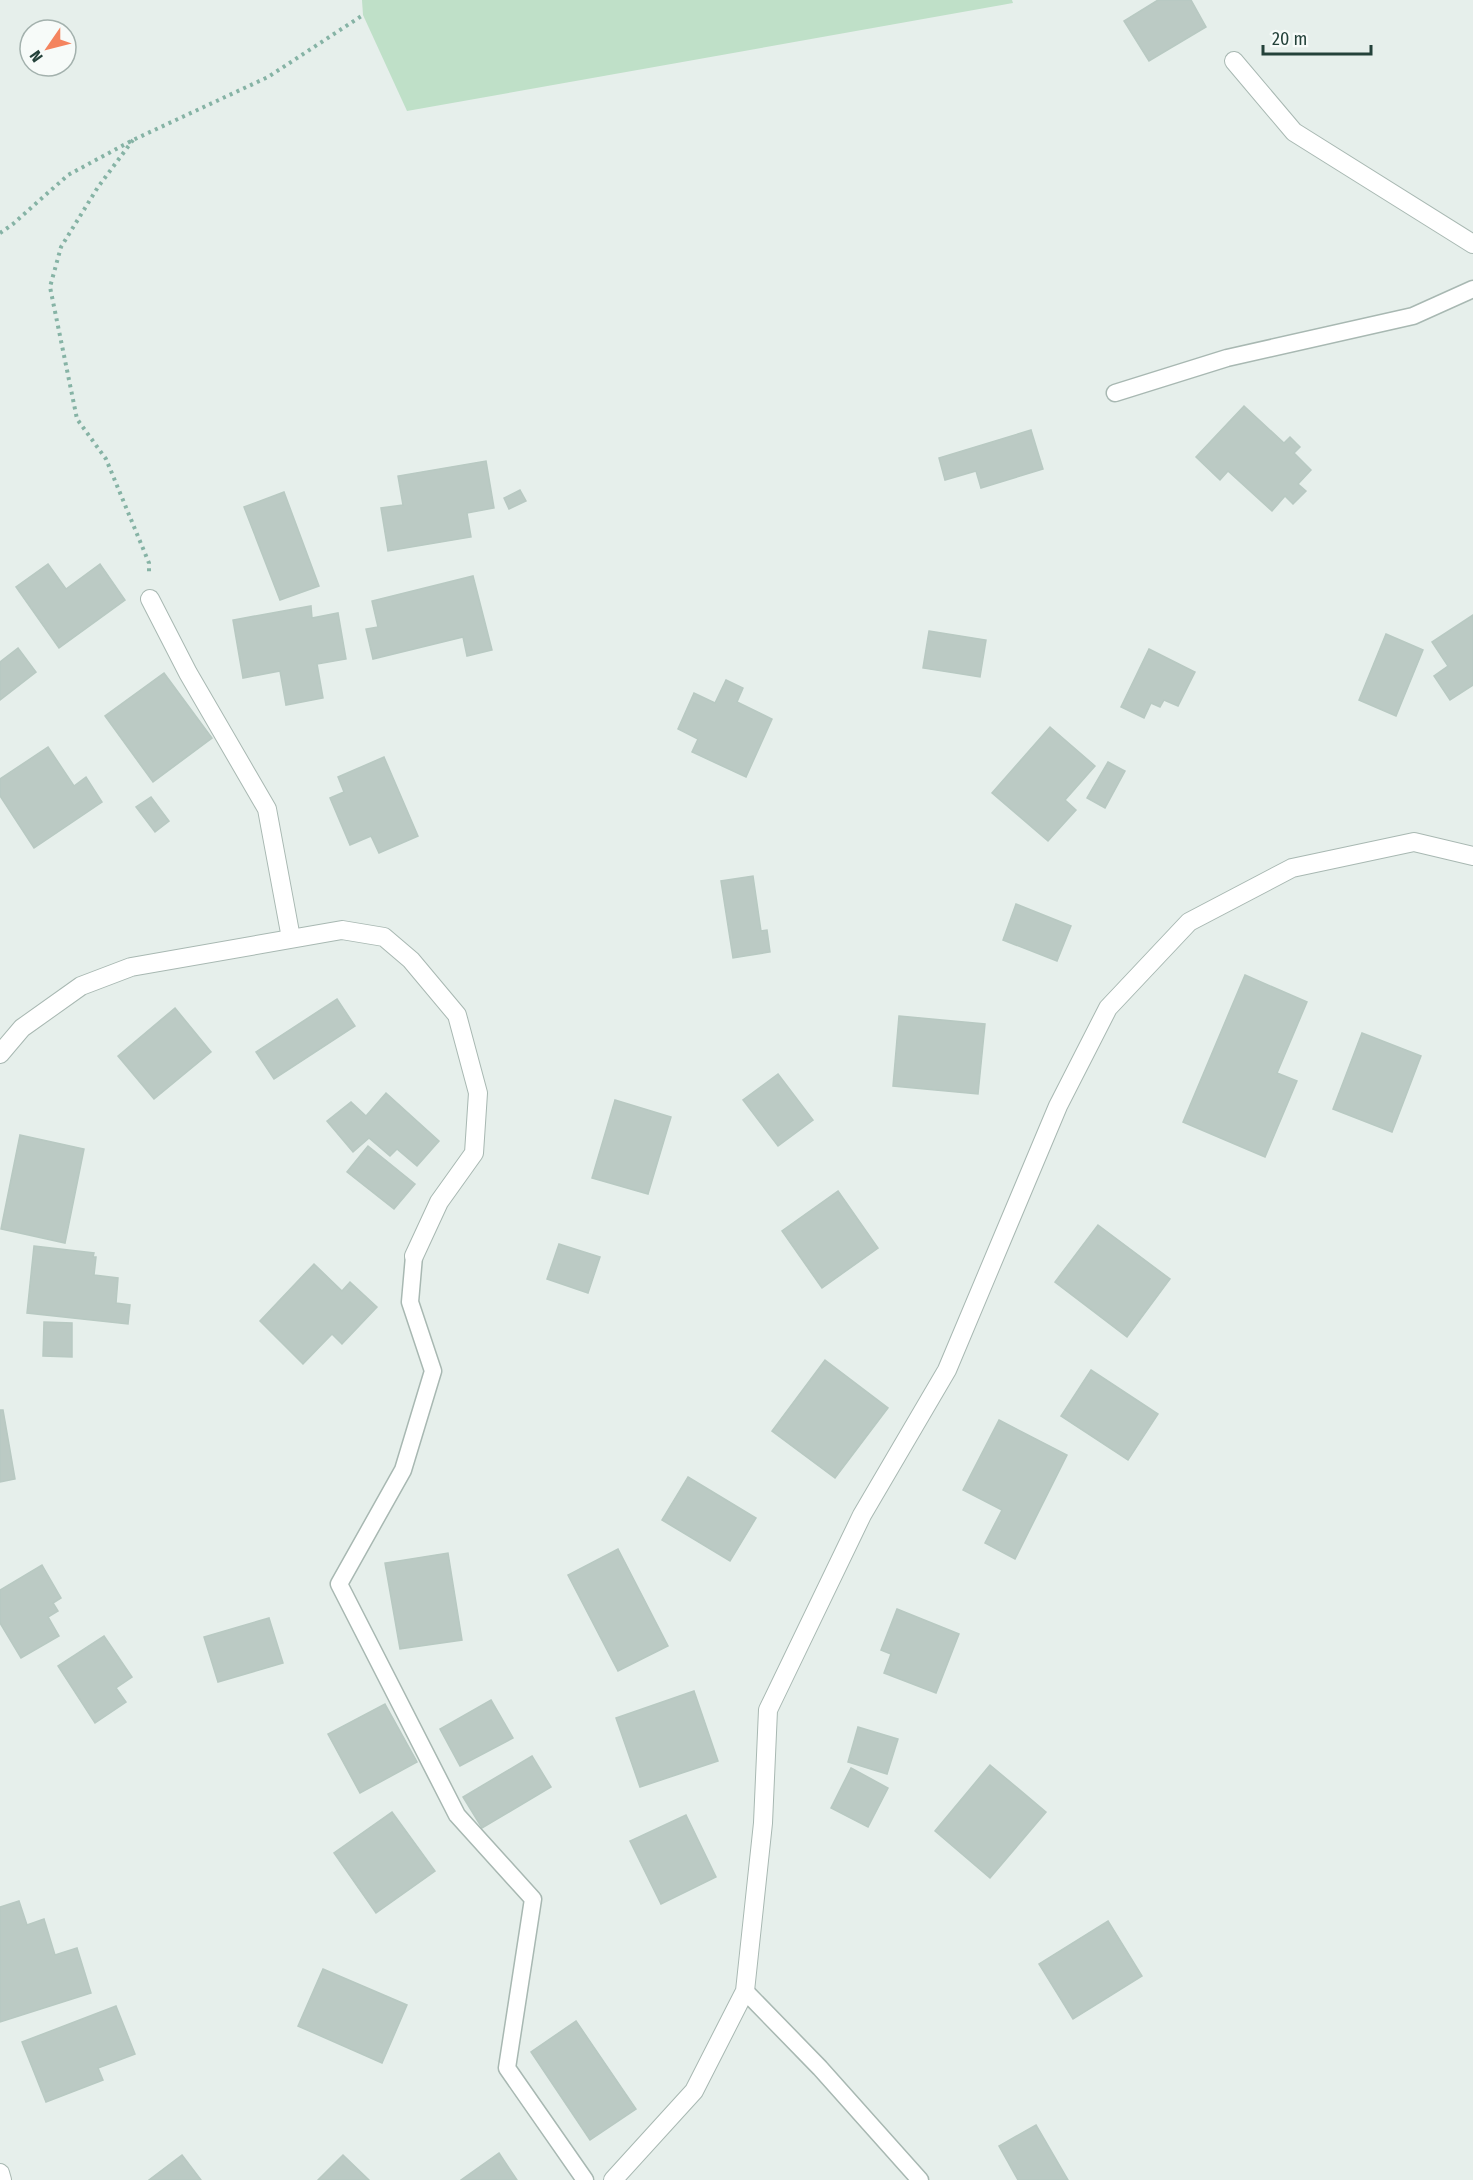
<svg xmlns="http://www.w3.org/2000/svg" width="1473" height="2180" viewBox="0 0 1473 2180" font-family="'Fira Sans Condensed',sans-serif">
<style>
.green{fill:#bfe0c8}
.building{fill:#bbcac4;stroke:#b8c9c2;stroke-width:1.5}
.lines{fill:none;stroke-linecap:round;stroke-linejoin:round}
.service-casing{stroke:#a8b8b2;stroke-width:19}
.minor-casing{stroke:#a8b8b2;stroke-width:20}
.path{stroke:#86b3a5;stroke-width:4;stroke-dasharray:3 4.5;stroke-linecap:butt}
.service{stroke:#fff;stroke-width:16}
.minor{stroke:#fff;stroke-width:18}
</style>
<rect width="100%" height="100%" fill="#e6efeb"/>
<!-- green -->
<polygon class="green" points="362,0 1012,0 1013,3 407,111 363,15"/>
<!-- building -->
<g class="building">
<polygon points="1158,0 1191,0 1206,27 1149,61 1124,21"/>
<polygon points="1244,406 1284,443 1290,437 1300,447 1294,453 1311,470 1298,484 1306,491 1293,504 1285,496 1272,511 1228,471 1220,480 1196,457"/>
<polygon points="1031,430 1043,469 981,488 976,471 945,480 939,458"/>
<polygon points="486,461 494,508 467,513 471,537 388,551 381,508 403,505 398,476"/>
<polygon points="520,490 526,501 509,509 504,498"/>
<polygon points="284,492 319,586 280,600 244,507"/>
<polygon points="48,564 66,589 100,564 125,600 59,648 16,587"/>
<polygon points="473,576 492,650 467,656 463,637 373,659 366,629 378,627 372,601"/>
<polygon points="311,606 312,618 338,613 346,659 317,664 323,698 286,705 280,671 243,678 233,620"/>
<polygon points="1473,615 1473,685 1450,700 1434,676 1448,666 1432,642"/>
<polygon points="929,631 986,640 980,677 923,668"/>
<polygon points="1386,634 1423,650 1396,716 1359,700"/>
<polygon points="18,648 36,672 0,700 0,662"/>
<polygon points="1149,649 1195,672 1178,706 1164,700 1160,707 1151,703 1144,718 1121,707"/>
<polygon points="164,673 212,738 153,782 105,716"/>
<polygon points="726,680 743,688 737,702 772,719 746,777 692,752 698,739 678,729 694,693 715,703"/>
<polygon points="1050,727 1095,766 1065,800 1076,810 1048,841 992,793"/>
<polygon points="48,747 74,786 86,777 102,802 34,848 0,796 0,779"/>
<polygon points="384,757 418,836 379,853 371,836 350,845 330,798 344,792 338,777"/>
<polygon points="1108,762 1125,771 1105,808 1087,798"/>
<polygon points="151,797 169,821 155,832 136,807"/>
<polygon points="753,876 761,931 767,930 770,952 733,958 721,881"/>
<polygon points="1016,904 1071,926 1057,961 1003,940"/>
<polygon points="1245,975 1307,1002 1277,1073 1297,1081 1265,1157 1183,1122"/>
<polygon points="337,999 355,1026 274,1079 256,1052"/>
<polygon points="175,1008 211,1052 154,1099 118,1056"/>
<polygon points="899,1016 985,1024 978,1094 893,1086"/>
<polygon points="1362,1033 1421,1056 1392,1132 1333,1109"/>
<polygon points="778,1074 813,1120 778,1146 743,1100"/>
<polygon points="386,1093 439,1141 417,1166 397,1149 390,1156 369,1138 353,1152 327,1121 351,1102 366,1116"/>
<polygon points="615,1100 671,1117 648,1194 592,1178"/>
<polygon points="20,1135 84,1149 65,1243 1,1229"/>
<polygon points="368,1146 415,1184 394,1209 347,1172"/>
<polygon points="838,1191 878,1248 822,1288 782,1231"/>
<polygon points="1098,1225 1170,1279 1127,1337 1055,1282"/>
<polygon points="559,1244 600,1257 588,1293 547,1279"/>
<polygon points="34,1246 94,1253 93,1257 96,1257 94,1275 118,1278 116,1303 130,1305 128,1324 27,1313"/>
<polygon points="314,1264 342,1291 350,1282 377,1307 342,1344 332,1334 303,1364 260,1321"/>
<polygon points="44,1322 72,1323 72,1357 43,1356"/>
<polygon points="825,1360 888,1408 835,1478 772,1431"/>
<polygon points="1091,1370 1158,1414 1128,1460 1061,1416"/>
<polygon points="0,1410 3,1410 15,1479 0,1482"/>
<polygon points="999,1420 1067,1455 1015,1559 985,1543 1002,1510 963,1490"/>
<polygon points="688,1477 756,1518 730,1561 662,1520"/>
<polygon points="618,1549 668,1646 618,1671 568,1575"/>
<polygon points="448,1553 462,1640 400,1649 385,1563"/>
<polygon points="42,1565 61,1598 53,1603 58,1611 48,1617 59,1636 21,1658 0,1623 0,1590"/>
<polygon points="897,1609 959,1634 936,1693 884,1673 891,1654 881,1650"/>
<polygon points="269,1618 283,1663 218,1682 204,1637"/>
<polygon points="104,1636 132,1677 116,1688 126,1702 95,1723 58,1666"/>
<polygon points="694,1691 718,1761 640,1787 616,1718"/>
<polygon points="491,1700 513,1738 460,1766 440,1729"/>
<polygon points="385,1704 417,1762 360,1793 328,1734"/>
<polygon points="858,1727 898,1739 887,1774 848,1762"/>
<polygon points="532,1756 551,1787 482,1828 463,1797"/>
<polygon points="990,1765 1046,1812 990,1878 935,1831"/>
<polygon points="851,1768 888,1788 868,1827 831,1808"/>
<polygon points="392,1812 435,1871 376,1913 334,1853"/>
<polygon points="686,1815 716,1877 661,1904 630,1841"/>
<polygon points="19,1901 27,1925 44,1919 55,1955 77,1948 91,1993 0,2022 0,1907"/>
<polygon points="1108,1921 1142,1976 1073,2019 1039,1964"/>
<polygon points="323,1969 407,2005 382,2063 298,2026"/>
<polygon points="116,2006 135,2054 98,2068 103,2080 46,2102 22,2042"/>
<polygon points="576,2021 636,2109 590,2140 531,2052"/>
<polygon points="1036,2125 1068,2180 1018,2180 999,2146"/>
<polygon points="499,2153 517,2180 461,2180"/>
<polygon points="182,2155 201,2180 149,2180"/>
<polygon points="343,2155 369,2180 318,2180"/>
</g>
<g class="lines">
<defs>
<g id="service">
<polyline points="1115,393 1227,358 1413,316 1473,289"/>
<polyline points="414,1256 410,1302 433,1371 403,1470 339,1584 457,1815 533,1899 507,2068 585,2180"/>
<polyline points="745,1991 820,2068 920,2180"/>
</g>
<g id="minor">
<polyline points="1234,61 1294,132 1473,244"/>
<polyline points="150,599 188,673 267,809 291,938"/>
<polyline points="0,1054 22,1028 81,986 131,967 342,930 384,937 411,960 457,1015 478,1093 474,1153 439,1202 414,1256"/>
<polyline points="0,2173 2,2180"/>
<polyline points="613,2180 694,2091 745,1991 763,1823 768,1710 862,1515 947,1370 1058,1106 1108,1008 1189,922 1292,868 1414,842 1473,856"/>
</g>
</defs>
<!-- service casing -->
<use href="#service" class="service-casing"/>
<!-- minor casing -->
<use href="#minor" class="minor-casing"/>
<!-- path -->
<g class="path">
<polyline points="133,140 98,187 61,247 50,287 77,419 106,459 149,563 149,572"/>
<polyline points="0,233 13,224 68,175 133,140 268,77 363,15"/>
</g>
<!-- service -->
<use href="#service" class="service"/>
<!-- minor -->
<use href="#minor" class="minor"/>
</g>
<!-- north arrow -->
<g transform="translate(48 48) rotate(235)"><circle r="28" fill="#f7fbf9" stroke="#a3b1ad" stroke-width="1.5"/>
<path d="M0-4.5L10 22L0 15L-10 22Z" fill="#f4845f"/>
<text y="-9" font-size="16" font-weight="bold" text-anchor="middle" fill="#24423a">N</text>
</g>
<!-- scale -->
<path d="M1263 45v9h108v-9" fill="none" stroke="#24423a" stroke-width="3"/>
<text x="1272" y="45" font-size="18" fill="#24423a" stroke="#f7fbf9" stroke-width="4.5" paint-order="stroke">20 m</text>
</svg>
